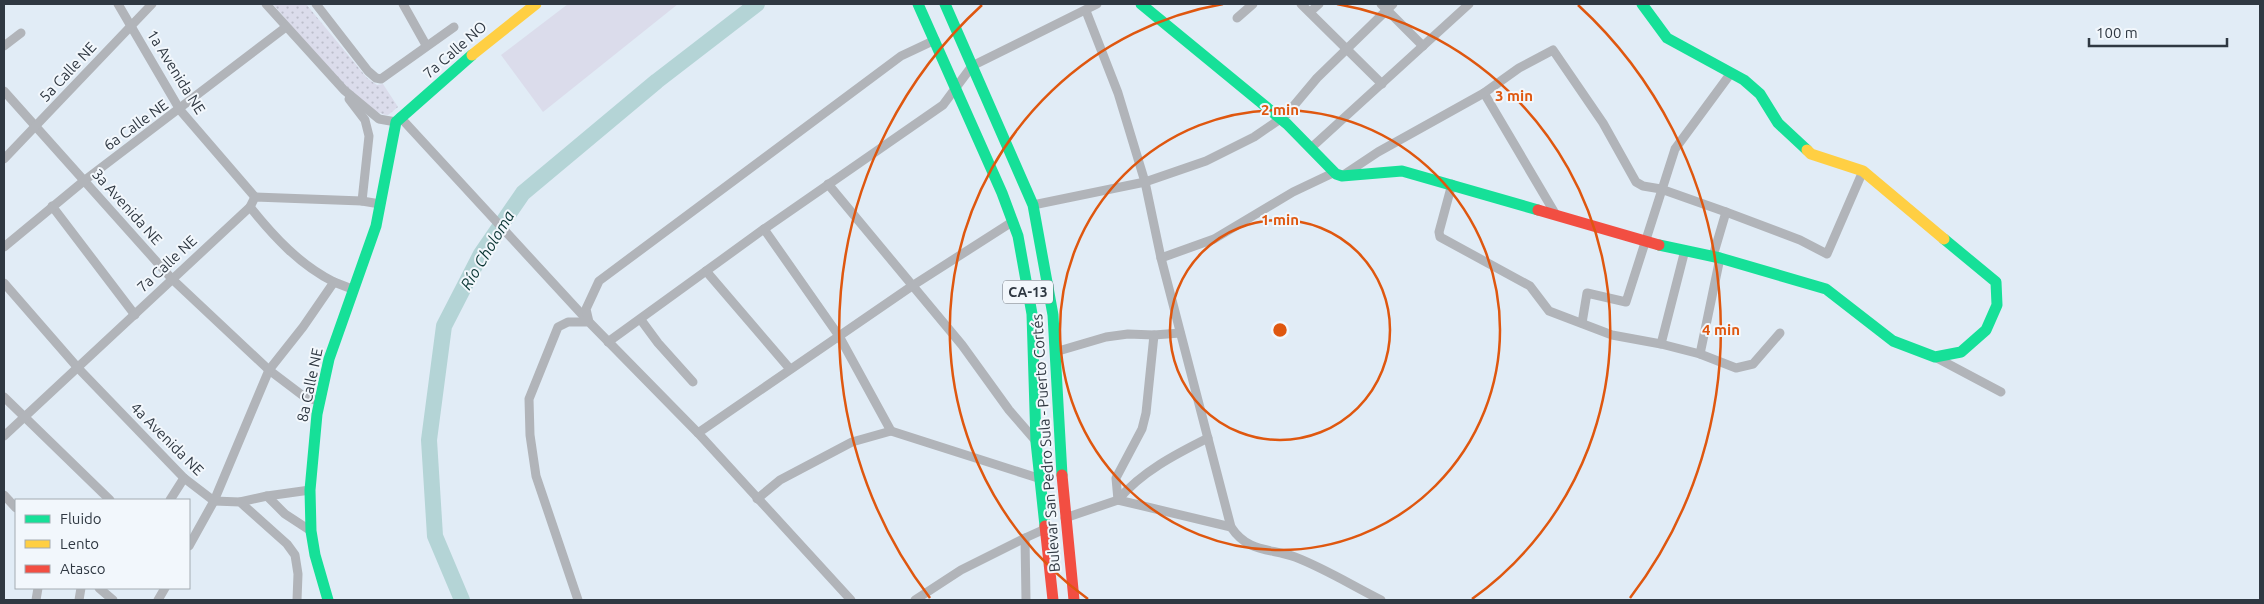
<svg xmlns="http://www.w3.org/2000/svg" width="2264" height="604" viewBox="0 0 2264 604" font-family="Ubuntu,sans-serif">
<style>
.grass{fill:url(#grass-dots)}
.park{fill:#dbdceb}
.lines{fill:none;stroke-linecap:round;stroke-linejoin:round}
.river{stroke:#b4d4d6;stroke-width:16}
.street{stroke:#b1b4b9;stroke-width:9}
.fast{stroke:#16e098;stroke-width:11}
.slow{stroke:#ffcf43;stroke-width:11}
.jam{stroke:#f24e42;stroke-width:11}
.ring{fill:none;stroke:#df570f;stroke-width:2.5}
.labels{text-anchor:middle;stroke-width:4;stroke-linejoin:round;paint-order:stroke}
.shield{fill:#f2f7fc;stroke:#6a717a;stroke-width:1}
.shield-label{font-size:14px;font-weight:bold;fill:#2f3842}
.street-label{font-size:15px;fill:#2f3842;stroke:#f2f7fc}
.water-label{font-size:16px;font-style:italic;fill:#093432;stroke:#f2f7fc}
.centre{fill:#df570f;stroke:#f2f7fc;stroke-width:2.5}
.ring-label{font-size:15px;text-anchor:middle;font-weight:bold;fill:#df570f;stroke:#f2f7fc;stroke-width:4;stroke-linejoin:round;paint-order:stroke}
</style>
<defs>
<pattern id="grass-dots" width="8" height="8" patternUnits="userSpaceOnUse" patternTransform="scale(1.25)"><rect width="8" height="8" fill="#dbdceb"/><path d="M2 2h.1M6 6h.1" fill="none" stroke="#bcbecb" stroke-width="1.8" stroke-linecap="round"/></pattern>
</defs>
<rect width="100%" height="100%" fill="#e1ecf6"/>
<!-- grass -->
<path class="grass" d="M273 4H306L367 78 377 85 383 84 398 107 388 115C359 114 294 28 273 4Z"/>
<!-- park -->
<polygon class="park" points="568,4 678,4 543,112 501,55"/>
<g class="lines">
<!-- river -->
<polyline class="river" points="462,600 435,536 429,440 444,326 481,254 523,193 657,81 757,4"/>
<!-- street -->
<g class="street">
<polyline points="118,4 180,110 255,197"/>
<polyline points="266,4 344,90 379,119 396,122"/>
<polyline points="316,4 368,71 376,78 381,79 454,27"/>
<polyline points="403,4 426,45"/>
<polyline points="1301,4 1382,84"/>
<polyline points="1381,4 1423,46"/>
<path d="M1086 11 1118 93 1145 182 1161 258 1231 527C1248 553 1270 548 1295 557 1324 568 1353 586 1381 600"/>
<polyline points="1310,12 1319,4"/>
<polyline points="1237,18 1253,4"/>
<polyline points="4,46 21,33"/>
<polyline points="4,91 172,279 269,370 302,395 320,402"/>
<polyline points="1484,93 1556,215"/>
<polyline points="349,99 365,120 369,136 362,201"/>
<polyline points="400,117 588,321"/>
<polyline points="1312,147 1469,4"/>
<polyline points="4,159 152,4"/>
<polyline points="1342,176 1378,152 1484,93 1519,68 1553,50 1603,123 1636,182 1643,186 1661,189 1726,212 1800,240 1827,254 1863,171"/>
<polyline points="828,184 962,345 1009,410 1035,440"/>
<polyline points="1452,184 1439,232 1440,237 1530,286 1549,311 1612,335 1661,344 1700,354 1736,368 1753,364 1780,333"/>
<polyline points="1033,205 1145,182 1206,161 1254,137 1286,115 1317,78 1393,4"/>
<polyline points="52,206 135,315"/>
<path d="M250 207C274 237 300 265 334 282"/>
<polyline points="764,229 839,336 891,431"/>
<polyline points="4,247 85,180 286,27"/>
<polyline points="1713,256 1726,212"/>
<polyline points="1161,258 1214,239 1293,192 1333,173"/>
<polyline points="706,271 790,369"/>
<polyline points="4,283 78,368 184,478 214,501 240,502 287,544 295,555 298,574 297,600"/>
<polyline points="641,320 658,343 693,382"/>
<polyline points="589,322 586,309 599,281 901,56 935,40"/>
<polyline points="1582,323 1587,293 1626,302 1675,149 1731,73"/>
<polyline points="608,342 764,229 943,105 972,66 1097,4"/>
<polyline points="1661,344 1685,250"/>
<polyline points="1055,352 1106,337 1128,334 1154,335 1180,333"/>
<polyline points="1700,354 1720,258"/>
<polyline points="1935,357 2001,392"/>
<polyline points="4,397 110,500"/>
<polyline points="4,436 250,207 255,197 362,201 380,204"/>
<polyline points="4,495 16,508"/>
<polyline points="267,496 285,514 311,531"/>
<polyline points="757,499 780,480 852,442 891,431 1041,479"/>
<polyline points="170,500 184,478"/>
<polyline points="1118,500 1116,478 1142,429 1146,413 1154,335"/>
<path d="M1118 500C1141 472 1176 454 1208 438"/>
<polyline points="240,502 267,496 310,490"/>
<polyline points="1065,518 1118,500 1231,527"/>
<polyline points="189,546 214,501 269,370 303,327 334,282 352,289"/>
<polyline points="99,588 113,600"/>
<polyline points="36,600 38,588"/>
<polyline points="79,600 81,588"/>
<polyline points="158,600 165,588"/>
<polyline points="578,600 536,476 530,435 529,399 558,327 568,322 589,322 698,433"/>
<polyline points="851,600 698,433 912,286 1012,222"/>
<polyline points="915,600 961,570 1025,538"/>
<polyline points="1026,600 1025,538 1045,529"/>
</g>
<!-- fast -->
<g class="fast">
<polyline points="918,4 1002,193 1018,236 1032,314 1036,442 1045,526"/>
<polyline points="945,4 1033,205 1053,315 1062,475"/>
<polyline points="1141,4 1287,124 1336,174 1342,176 1402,171 1538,210"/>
<polyline points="1642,4 1667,38 1744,80 1760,94 1778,123 1807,150"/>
<polyline points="1659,245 1720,258 1826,289 1893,341 1935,357 1961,352 1986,330 1997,305 1996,282 1944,239"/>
<polyline points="328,600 315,555 311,531 310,490 317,414 329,359 376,226 396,122 472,55"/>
</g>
<!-- slow -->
<g class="slow">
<polyline points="472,55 536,4"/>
<polyline points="1807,150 1811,154 1863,171 1944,239"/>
</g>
<!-- jam -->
<g class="jam">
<polyline points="1538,210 1659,245"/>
<polyline points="1062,475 1074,600"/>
<polyline points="1045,526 1053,600"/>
</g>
</g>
<!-- distance rings -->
<g class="ring">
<circle cx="1280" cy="330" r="110"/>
<circle cx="1280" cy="330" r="220"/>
<path d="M1088 599A331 331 0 0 1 1223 4M1337 4A331 331 0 0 1 1472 599"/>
<path d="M930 598A441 441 0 0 1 982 5M1578 5A441 441 0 0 1 1630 598"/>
</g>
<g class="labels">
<!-- shield labels -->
<rect class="shield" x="1003" y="280.5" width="50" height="23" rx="4"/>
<g class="shield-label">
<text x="1028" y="297">CA-13</text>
</g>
<!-- street labels -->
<g class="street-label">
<text transform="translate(455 50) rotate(-41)" y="5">7a Calle NO</text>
<text transform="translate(68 72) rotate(-47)" y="5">5a Calle NE</text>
<text transform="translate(176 72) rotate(58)" y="5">1a Avenida NE</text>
<text transform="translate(136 125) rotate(-36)" y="5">6a Calle NE</text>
<text transform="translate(127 207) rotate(48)" y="5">3a Avenida NE</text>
<text transform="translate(167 264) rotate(-43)" y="5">7a Calle NE</text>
<text transform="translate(310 385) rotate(-78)" y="5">8a Calle NE</text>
<text transform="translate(167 439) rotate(45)" y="5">4a Avenida NE</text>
<text transform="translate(1046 443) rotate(-94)" y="5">Bulevar San Pedro Sula - Puerto Cortés</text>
</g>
<!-- water labels -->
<g class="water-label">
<text transform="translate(487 250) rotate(-59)" y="6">Río Choloma</text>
</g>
</g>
<circle cx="1280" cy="330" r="8" class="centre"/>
<g class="ring-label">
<text x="1514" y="101">3 min</text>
<text x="1280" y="115">2 min</text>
<text x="1280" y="225">1 min</text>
<text x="1721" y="335">4 min</text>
</g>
<!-- border -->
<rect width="2264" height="604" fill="none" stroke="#2f3842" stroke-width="10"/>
<!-- legend -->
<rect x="15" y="499" width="175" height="90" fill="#f2f7fc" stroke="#a4abb2"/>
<rect x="25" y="515" width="25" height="8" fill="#16e098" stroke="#a4abb2"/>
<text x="60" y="524" font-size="15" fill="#2f3842">Fluido</text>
<rect x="25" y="540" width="25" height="8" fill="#ffcf43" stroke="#a4abb2"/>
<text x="60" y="549" font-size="15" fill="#2f3842">Lento</text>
<rect x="25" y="565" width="25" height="8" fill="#f24e42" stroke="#a4abb2"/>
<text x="60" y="574" font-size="15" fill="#2f3842">Atasco</text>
<!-- scale -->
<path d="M2089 38v8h138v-8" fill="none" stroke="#2f3842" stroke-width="2.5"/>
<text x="2096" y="38" font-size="15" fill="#2f3842" stroke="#f2f7fc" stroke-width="4" paint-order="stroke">100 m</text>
</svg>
